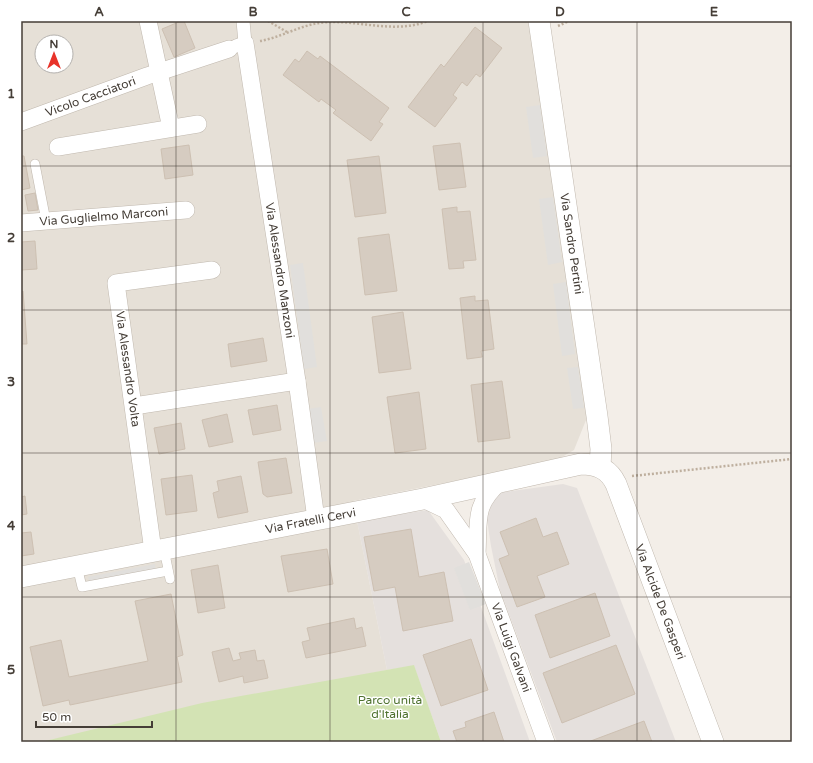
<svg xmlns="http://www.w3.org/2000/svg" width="813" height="763" viewBox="0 0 813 763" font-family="'Varela Round',sans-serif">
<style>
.residential{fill:#e6e0d7;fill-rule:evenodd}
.industrial{fill:#e5e0dd}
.green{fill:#d3e3b4}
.parking{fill:#e1dfdc}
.building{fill:#d6ccc1;stroke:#cdc0b2}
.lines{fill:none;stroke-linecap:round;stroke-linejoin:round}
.service-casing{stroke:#c0b8ae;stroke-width:10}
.pedestrian-casing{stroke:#c0b8ae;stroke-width:14}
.minor-casing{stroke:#c0b8ae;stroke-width:18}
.tertiary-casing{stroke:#c0b8ae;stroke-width:22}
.path{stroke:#beaf9e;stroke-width:2.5;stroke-dasharray:2 2;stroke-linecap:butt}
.service{stroke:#fff;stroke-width:9}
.pedestrian{stroke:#fff;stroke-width:13}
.minor{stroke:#fff;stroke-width:17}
.tertiary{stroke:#fff;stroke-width:21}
.grid{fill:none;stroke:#453e37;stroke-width:1;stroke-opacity:0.55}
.labels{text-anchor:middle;stroke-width:3;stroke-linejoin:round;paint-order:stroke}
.street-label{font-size:12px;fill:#453e37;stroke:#fff}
.park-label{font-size:12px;fill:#4f722f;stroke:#fff}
.neatline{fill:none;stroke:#453e37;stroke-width:1.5}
.grid-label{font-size:13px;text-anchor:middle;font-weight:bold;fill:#453e37}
</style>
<rect width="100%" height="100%" fill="#f3eee8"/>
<!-- residential -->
<path class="residential" d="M21 21H530L588 415 574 450 555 461 353 501 387 670 41 742H21ZM42 42H66V66H42Z"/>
<!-- industrial -->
<g class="industrial">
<polygon points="563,484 577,488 676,742 557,742 500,590 491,546 487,520 491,506 498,493"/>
<polygon points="428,510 464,560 530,742 441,742 414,666 387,670 357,521"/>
</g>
<!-- green -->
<polygon class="green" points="414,665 441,742 41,742 202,703"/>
<!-- parking -->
<g class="parking">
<polygon points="540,105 547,156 533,158 526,107"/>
<polygon points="553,197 562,262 548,265 539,199"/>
<polygon points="303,263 317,367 304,369 290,265"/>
<polygon points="566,282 575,354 562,356 553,284"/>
<polygon points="578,367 584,408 573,409 567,368"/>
<polygon points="321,407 327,441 313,443 307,409"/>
<polygon points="469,562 486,604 470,610 454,568"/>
<polygon points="155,564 156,571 90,584 88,577"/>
</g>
<!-- building -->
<g class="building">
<polygon points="181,21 184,21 195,48 174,57 162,29"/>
<polygon points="475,27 502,48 480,77 476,74 467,86 462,82 453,95 457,98 435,127 408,107 441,64 444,67"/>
<polygon points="307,51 318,59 320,56 389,108 379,122 383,124 371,141 333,113 336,110 321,99 319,102 283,75 295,59 299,62"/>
<polygon points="460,143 466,187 439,190 433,146"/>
<polygon points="189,145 193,175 165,179 161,149"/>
<polygon points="21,156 24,156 30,188 21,190"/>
<polygon points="379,156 386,213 355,217 347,160"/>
<polygon points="35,193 38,210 28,211 25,195"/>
<polygon points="457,207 457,212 470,211 476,260 463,261 464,268 449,269 442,209"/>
<polygon points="389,234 397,291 365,295 358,238"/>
<polygon points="35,241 37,269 21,270 21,242"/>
<polygon points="23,291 27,344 21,344 21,292"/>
<polygon points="475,296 475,301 488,300 494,349 481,351 482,357 467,359 460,298"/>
<polygon points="403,312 411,369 379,373 372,317"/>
<polygon points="263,338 267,361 231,367 228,344"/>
<polygon points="502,381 510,438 478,442 471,385"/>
<polygon points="419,392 426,449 395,453 387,397"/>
<polygon points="277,405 281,430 253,435 248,410"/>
<polygon points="227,414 233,442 209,447 202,420"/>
<polygon points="181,423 185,449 159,454 154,428"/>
<polygon points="286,458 292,493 267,497 263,494 258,462"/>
<polygon points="192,475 197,511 166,515 161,479"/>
<polygon points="241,476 248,512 218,518 213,493 219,491 217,481"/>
<polygon points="25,496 27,514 21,515 21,497"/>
<polygon points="536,518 543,537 557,532 569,564 537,576 545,597 517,607 499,559 509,555 500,532"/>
<polygon points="411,529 419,577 444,572 453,621 403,631 395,587 374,591 364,537"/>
<polygon points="31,532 34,554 21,556 21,533"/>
<polygon points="327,549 333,584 288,592 281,556"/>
<polygon points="218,565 225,608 198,613 191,570"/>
<polygon points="595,593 610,636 550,658 535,615"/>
<polygon points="171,594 183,655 177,657 182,682 70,705 69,700 43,706 30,647 61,640 69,677 148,661 135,601"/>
<polygon points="354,618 356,629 362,627 366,646 306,658 302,642 310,640 307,628"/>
<polygon points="471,639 488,690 441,706 423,655"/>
<polygon points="616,645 635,694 562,723 543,673"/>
<polygon points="229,648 233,661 241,659 239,653 255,650 257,661 264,660 268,678 244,683 243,676 219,682 212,652"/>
<polygon points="494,712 504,742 457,742 453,731 466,727 465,722"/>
<polygon points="644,721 652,742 588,742"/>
</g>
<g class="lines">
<defs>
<g id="service">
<polyline points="35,164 46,221"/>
<polyline points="164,549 170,579"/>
<polyline points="77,566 82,587 168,571"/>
</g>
<polyline id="pedestrian" points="236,46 245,43 243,21"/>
<g id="minor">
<polyline points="148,21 171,128"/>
<path id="s1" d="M245 43 297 381 316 519"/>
<path id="s2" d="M21 122 147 76 229 49"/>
<polyline points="58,147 198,124"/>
<path id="s3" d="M21 223 186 210"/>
<polyline points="134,406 297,381"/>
<path id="s4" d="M423 499 446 510 477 554 546 742"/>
<polyline points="153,551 116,283 212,270"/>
<path d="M477 554C479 522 473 505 500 482"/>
</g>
<g id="tertiary">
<path id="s5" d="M539 21 597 416 601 449 600 466"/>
<path id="s6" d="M21 577 423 499 581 464C597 464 609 469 616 484L713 742"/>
</g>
</defs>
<!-- service casing -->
<use href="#service" class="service-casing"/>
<!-- pedestrian casing -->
<use href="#pedestrian" class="pedestrian-casing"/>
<!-- minor casing -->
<use href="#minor" class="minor-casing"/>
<!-- tertiary casing -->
<use href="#tertiary" class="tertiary-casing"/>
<!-- path -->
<g class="path">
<polyline points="268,21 287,32"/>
<polyline points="558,26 569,21"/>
<path d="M260 41C279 38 299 26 319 23 355 18 392 35 428 21"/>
<polyline points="632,476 792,459"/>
</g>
<!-- service -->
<use href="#service" class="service"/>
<!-- pedestrian -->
<use href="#pedestrian" class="pedestrian"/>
<!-- minor -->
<use href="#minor" class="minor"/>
<!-- tertiary -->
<use href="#tertiary" class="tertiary"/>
</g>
<!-- grid -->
<path class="grid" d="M176 21V742M330 21V742M483 21V742M637 21V742M21 166H792M21 310H792M21 453H792M21 597H792"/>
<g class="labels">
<!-- street labels -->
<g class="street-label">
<text dy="4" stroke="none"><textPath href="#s2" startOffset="74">Vicolo Cacciatori</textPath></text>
<text dy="4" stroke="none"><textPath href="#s3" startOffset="83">Via Guglielmo Marconi</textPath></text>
<text dy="4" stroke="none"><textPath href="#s5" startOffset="225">Via Sandro Pertini</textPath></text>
<text dy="4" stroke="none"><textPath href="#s1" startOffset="230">Via Alessandro Manzoni</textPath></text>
<text transform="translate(128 369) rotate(82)" y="4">Via Alessandro Volta</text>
<text dy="4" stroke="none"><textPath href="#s6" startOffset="295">Via Fratelli Cervi</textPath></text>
<text dy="4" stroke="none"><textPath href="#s6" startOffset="740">Via Alcide De Gasperi</textPath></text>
<text dy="4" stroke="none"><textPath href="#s4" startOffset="179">Via Luigi Galvani</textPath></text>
</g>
<!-- park labels -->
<g class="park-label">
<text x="390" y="704">Parco unità<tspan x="390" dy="14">d'Italia</tspan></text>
</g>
</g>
<!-- border -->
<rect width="813" height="763" fill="none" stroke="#ffffff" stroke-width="44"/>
<!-- north arrow -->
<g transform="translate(54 54)"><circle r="19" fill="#ffffff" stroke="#b5b2af"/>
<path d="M0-3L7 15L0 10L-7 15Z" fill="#e8332a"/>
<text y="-6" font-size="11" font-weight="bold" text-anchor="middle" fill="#453e37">N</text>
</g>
<!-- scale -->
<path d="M36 721v6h116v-6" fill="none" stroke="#453e37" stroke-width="2"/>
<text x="42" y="721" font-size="12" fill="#453e37" stroke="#ffffff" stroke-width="3" paint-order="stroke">50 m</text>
<rect x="22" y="22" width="769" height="719" class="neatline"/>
<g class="grid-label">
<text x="99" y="16">A</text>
<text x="253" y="16">B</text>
<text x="406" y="16">C</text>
<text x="560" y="16">D</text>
<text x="714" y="16">E</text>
<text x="11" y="98">1</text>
<text x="11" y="242">2</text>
<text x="11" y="386">3</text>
<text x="11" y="530">4</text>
<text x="11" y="674">5</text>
</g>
</svg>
